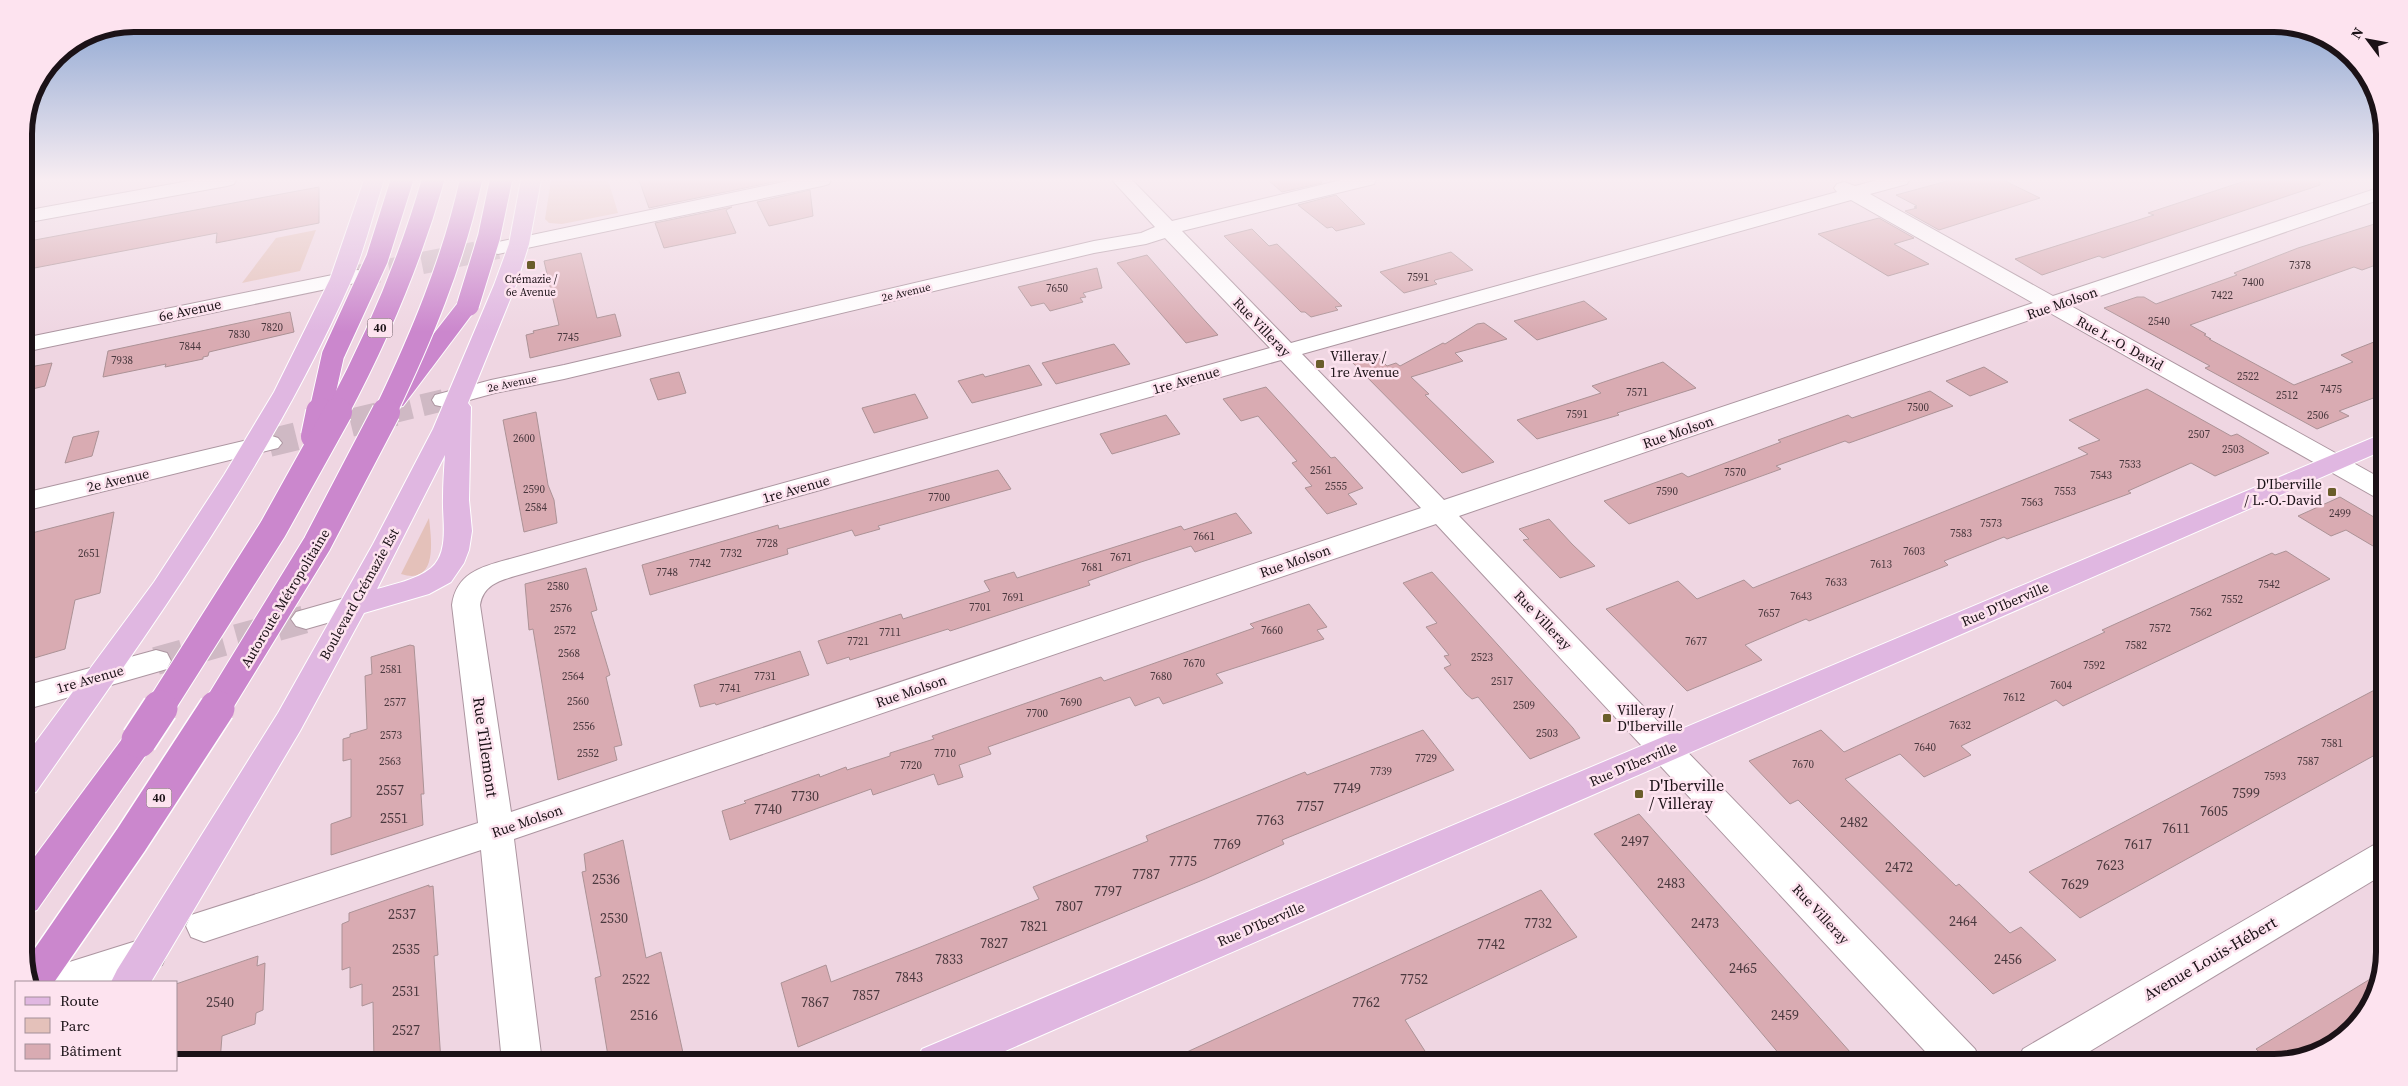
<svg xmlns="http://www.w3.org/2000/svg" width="2408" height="1086" viewBox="0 0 2408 1086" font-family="'Source Serif 4',serif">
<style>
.green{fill:#e4c1ba}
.building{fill:#d9abb2;stroke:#ac9296}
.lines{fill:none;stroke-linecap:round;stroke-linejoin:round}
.minor-tunnel-far1{stroke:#cfb9c4;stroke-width:22;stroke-dasharray:22 11;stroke-linecap:butt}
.minor-tunnel{stroke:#cfb9c4;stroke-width:28;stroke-dasharray:28 14;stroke-linecap:butt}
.minor-casing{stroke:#ac95a0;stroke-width:2}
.major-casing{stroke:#fff;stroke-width:2}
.highway-casing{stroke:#fff;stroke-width:2}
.minor{fill:#fff;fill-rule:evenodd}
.major{fill:#e0b7e1;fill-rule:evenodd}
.highway{fill:#cb87cd;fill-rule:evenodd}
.highway-bridge-far2-casing{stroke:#fff;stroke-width:24;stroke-linecap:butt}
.highway-bridge-far1-casing{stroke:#fff;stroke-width:30;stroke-linecap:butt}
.highway-bridge-casing{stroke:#fff;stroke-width:38;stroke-linecap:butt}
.highway-bridge-far2{stroke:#cb87cd;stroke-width:22}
.highway-bridge-far1{stroke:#cb87cd;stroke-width:28}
.highway-bridge{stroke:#cb87cd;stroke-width:35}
.poi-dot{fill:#6a5d2a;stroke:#fde3ef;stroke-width:2}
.labels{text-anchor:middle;stroke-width:5;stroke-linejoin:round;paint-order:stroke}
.number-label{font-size:11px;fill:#4a383e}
.far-poi-label{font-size:11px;fill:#1b1217;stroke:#fde3ef}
.far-street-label{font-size:11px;fill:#1b1217;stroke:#fde3ef}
.shield{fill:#fde3ef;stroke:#5f5158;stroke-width:1}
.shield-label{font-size:12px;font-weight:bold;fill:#1b1217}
.street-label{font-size:14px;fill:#1b1217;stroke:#fde3ef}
.poi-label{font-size:14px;fill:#1b1217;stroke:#fde3ef;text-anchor:start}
.near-number-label{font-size:14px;fill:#4a383e}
.near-street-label{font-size:16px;fill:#1b1217;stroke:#fde3ef}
.near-poi-label{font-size:16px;fill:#1b1217;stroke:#fde3ef;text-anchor:start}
.rim{fill:none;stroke:#1b1217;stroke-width:6}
</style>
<rect width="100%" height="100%" fill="#efd6e2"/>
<!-- green -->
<g class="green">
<polygon points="551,180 608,180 618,213 562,224 549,223 545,219"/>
<polygon points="316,230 300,271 242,283 276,238"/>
<path d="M429 518C431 538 439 586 401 574Z"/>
</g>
<!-- building -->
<g class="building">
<polygon points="639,180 783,180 649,208"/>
<polygon points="1268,180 1320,180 1322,183 1282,192"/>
<polygon points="1951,180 2003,180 2040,198 1939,230 1905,211 1917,208 1914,207 1917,206 1896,195"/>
<polygon points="2248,180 2319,180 2320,185 2103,258 2099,256 2042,275 2015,259 2154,215 2148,213"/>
<polygon points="319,187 319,223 216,243 217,233 24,270 24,242"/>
<polygon points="810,190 813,216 796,220 769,226 757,202"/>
<polygon points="1336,195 1365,224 1336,231 1332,227 1327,228 1298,205"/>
<polygon points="732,207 726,210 736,233 664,248 655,223"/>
<polygon points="1879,218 1914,238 1894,244 1929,264 1888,276 1818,234"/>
<polygon points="2384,221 2384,262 2362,270 2354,267 2190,325 2206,334 2204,335 2211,339 2209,339 2294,385 2353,362 2341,355 2384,338 2384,394 2339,411 2349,416 2317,429 2205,368 2210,366 2104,308 2137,297 2144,297 2156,304 2237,275 2234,273 2298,248"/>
<polygon points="1252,229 1269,246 1277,244 1342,306 1335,307 1338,310 1311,317 1305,312 1301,312 1224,236"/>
<polygon points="1451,252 1473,270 1435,280 1434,281 1437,284 1404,293 1380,272"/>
<polygon points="581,253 597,318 615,314 621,336 530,358 526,335 534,333 533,331 559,325 544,261"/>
<polygon points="1147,255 1195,310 1218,335 1186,343 1117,263"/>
<polygon points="1097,268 1102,288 1083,293 1086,297 1080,298 1083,302 1050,311 1044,303 1031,306 1018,287"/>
<polygon points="1584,301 1607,319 1537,340 1514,321"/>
<polygon points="290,312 294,332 209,352 208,356 203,357 203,359 165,367 166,364 103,377 108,351"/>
<polygon points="1484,323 1507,339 1455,353 1463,361 1411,377 1429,394 1425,395 1494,462 1462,473 1350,360 1374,353 1387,366 1396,363 1400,366 1443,343 1445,344 1477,324"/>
<polygon points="1114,344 1130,364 1056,384 1042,363"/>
<polygon points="1663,362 1696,388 1617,413 1619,415 1537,439 1517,420 1601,393 1592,386"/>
<polygon points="52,363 45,386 24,391 24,368"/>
<polygon points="1029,365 1042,385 972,403 958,381 983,374 985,377"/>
<polygon points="1984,367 2008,382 1970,396 1946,381"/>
<polygon points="679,372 686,393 658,400 650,379"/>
<polygon points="1266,387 1331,458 1335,457 1363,488 1348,494 1357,504 1327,514 1305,488 1312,486 1292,463 1297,461 1258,416 1241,421 1223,399"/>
<polygon points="2147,389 2231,436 2237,434 2269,453 2215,476 2191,463 2128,491 2131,493 2007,539 2004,537 1944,561 1948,565 1809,621 1806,619 1745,645 1762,660 1687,691 1606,609 1678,581 1697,599 1744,580 1753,588 2088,454 2078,448 2100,440 2069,420"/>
<polygon points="1930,391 1953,406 1849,443 1845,441 1776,466 1781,469 1629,524 1604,501 1682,473 1688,477 1781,442 1778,440 1848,415 1852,418"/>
<polygon points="915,394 928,418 874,433 862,408"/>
<polygon points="536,412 548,485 554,500 557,523 524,532 503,420"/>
<polygon points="1166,415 1180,434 1112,454 1100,434"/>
<polygon points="99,431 92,456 65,463 73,437"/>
<polygon points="998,470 1011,489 878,526 880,529 855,536 852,530 787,549 788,554 650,595 642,565 778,525 779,529"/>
<polygon points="2340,497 2384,523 2384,540 2373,546 2346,530 2331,536 2298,516"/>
<polygon points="114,512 100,593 75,600 65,649 24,661 24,535"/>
<polygon points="1236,513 1252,533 1195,552 1191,546 1141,562 1088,581 1090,585 950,631 948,629 850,660 849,657 827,664 818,641 901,614 903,619 990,591 984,581 1014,572 1017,578 1181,526 1184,530"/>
<polygon points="1549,519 1572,544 1595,566 1560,578 1523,540 1529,539 1519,529"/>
<polygon points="2286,551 2330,579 2063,706 2056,700 1961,746 1971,755 1924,777 1900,754 1845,779 1956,886 1959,884 2010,933 2021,927 2056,960 1993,994 1798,800 1790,804 1749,761 1821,730 1844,752 2105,632 2102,630 2272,553 2275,555"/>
<polygon points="586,568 597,610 591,612 610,675 606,677 622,745 614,747 617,760 558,780 533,629 529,630 525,584"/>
<polygon points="1432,572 1573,728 1580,738 1530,759 1478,697 1472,699 1466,694 1444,668 1451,665 1444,656 1449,655 1426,627 1437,623 1403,583"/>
<polygon points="1309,604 1327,627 1317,630 1324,639 1216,674 1223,683 1163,704 1159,697 1135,706 1130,697 988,747 991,754 959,765 963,777 938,785 934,774 873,795 871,789 730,840 722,811 746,803 744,801 819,774 820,777 846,767 847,770 890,756 890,753 934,739 932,736 1101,677 1104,681 1254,628 1250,624"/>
<polygon points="410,645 414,646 419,713 424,794 421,794 423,825 331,855 331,824 351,817 351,759 343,761 343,739 350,737 350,734 367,729 365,676 372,674 371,657"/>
<polygon points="800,651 809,675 716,705 715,703 700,707 694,685"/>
<polygon points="2384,685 2384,750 2080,918 2029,872"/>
<polygon points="1423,730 1454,770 1282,840 1284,844 1205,879 798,1047 781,983 826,965 831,982 918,948 1039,899 1033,887 1148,841 1146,836 1305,772 1307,775"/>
<polygon points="1639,814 1787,981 1859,1062 1786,1062 1594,834"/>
<polygon points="623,840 646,958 661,952 685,1062 609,1062 595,978 601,976 582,872 586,871 584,854"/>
<polygon points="429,885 429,887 433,886 438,955 434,956 441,1062 374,1062 373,1002 362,1006 362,984 350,988 350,967 342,970 342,924 349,921 349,913"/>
<polygon points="1541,890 1577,937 1405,1020 1432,1062 1165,1062"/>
<polygon points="258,956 257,966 265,963 263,1010 256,1013 255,1024 222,1036 220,1062 176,1062 176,984"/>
<polygon points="2380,973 2376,994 2335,1043 2274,1062 2270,1062 2256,1049"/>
</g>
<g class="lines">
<!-- minor-tunnel-far1 -->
<g class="minor-tunnel-far1">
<polyline points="357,276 498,248"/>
<polyline points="390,413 444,400"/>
</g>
<!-- minor-tunnel -->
<g class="minor-tunnel">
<polyline points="269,443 395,412"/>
<polyline points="156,661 306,619"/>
</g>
<defs>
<g id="minor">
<polygon points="194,180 236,180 234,184 227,186 24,223 24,211"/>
<polygon points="793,180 831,180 829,184 822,186 498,254 491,252 488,248 491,244 498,242"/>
<path d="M1112 180H1132L1172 221 1341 180H1376L1374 184 1182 231 1291 343 1837 192 1834 188 1837 184 1844 182 1855 186 1877 180H1909L1907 184 1870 194 2053 296 2384 186V198L2071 306 2384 480V499L2375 497 2050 313 1459 516 1975 1049 1981 1062H1935L1436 524 514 839 542 1062H502L481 850 204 942 191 937 186 926 191 915 478 823 452 605C456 574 480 567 506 560L1270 348 1165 238 1146 244 1094 253 564 379 495 393 444 407 435 405 432 400 435 395 491 380 564 365 1094 241 1141 233 1155 227ZM1851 200 2033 303 1444 500 1302 354ZM1281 360 1421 508 511 812 480 605C483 586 498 581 515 576Z"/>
<polygon points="357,270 365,271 368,276 365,281 24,352 24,338"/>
<polygon points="269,435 278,438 282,443 278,448 24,511 24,493"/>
<polygon points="352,596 362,599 366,606 362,613 306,629 296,626 291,619 296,612"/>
<polygon points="156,650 167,653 171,661 167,669 24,710 24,686"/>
<polygon points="2384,841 2384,874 2072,1062 2017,1062 2023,1049 2372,846"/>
<polygon points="149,937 162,941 167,953 162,965 109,982 38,982 44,970"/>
</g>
<g id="major">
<path d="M364 180H384C373 213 365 249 351 281 269 466 151 628 36 792L24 796V758L154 582 224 475 274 392 330 279Z"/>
<path d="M521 180H541L529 244 516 285 468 403 471 407 469 500 472 531 469 550 464 563 451 582 429 594 364 613 300 731 151 982H111L117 970 278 713 373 544 433 429 494 285 509 244ZM445 455C444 469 443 483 443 498 442 519 450 552 431 568 416 580 394 584 377 589Z"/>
<polygon points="2384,433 2384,450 980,1062 916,1062 922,1049"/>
</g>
<g id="highway">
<polygon points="468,298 476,300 479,305 403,406 394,408 385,406 382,401 385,396 460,300"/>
<polygon points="139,728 150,731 155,740 150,749 37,910 24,914 24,871 128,731"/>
</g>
</defs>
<!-- minor casing -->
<use href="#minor" class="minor-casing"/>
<!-- major casing -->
<use href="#major" class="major-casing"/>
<!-- highway casing -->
<use href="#highway" class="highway-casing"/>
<!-- minor -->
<use href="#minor" class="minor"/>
<!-- major -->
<use href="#major" class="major"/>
<!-- highway -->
<use href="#highway" class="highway"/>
<defs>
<g id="highway-bridge-far2">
<polyline points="468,305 489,237 501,180"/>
<polyline points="320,413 333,355 377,259 402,180"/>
<path d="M337 413C377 338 410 261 433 180"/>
<path d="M385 413C421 338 453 262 471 180"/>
</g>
<g id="highway-bridge-far1">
<polyline points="315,436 320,412"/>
<polyline points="159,709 273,529 338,412"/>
<polyline points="216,709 317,544 386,412"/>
</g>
<g id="highway-bridge">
<polyline points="139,740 160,708"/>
<polyline points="33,982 131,840 217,708"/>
</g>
</defs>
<!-- highway-bridge-far2 casing -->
<use href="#highway-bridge-far2" class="highway-bridge-far2-casing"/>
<!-- highway-bridge-far1 casing -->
<use href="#highway-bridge-far1" class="highway-bridge-far1-casing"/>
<!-- highway-bridge casing -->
<use href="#highway-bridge" class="highway-bridge-casing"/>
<!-- highway-bridge-far2 -->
<use href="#highway-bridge-far2" class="highway-bridge-far2"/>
<!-- highway-bridge-far1 -->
<use href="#highway-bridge-far1" class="highway-bridge-far1"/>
<!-- highway-bridge -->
<use href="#highway-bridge" class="highway-bridge"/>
</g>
<!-- sky -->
<linearGradient id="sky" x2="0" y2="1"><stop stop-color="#87a2d0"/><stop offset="0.54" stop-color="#f8edf2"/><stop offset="1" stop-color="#f8edf2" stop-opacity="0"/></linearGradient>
<rect width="2408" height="332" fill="url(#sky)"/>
<!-- markers -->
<g class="poi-dot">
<rect x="526" y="260" width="10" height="10" rx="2.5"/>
<rect x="1315" y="359" width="10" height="10" rx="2.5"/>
<rect x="2327" y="487" width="10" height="10" rx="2.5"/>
<rect x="1602" y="713" width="10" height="10" rx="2.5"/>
<rect x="1634" y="789" width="10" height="10" rx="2.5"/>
</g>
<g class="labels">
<!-- number labels -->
<g class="number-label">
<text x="2300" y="269">7378</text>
<text x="1418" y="281">7591</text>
<text x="2253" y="286">7400</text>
<text x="1057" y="292">7650</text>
<text x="2222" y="299">7422</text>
<text x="2159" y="325">2540</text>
<text x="272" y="331">7820</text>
<text x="239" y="338">7830</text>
<text x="568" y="341">7745</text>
<text x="190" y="350">7844</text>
<text x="122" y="364">7938</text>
<text x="2248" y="380">2522</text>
<text x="2331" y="393">7475</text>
<text x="1637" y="396">7571</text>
<text x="2287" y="399">2512</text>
<text x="1918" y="411">7500</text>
<text x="1577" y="418">7591</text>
<text x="2318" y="419">2506</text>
<text x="2199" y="438">2507</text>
<text x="524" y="442">2600</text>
<text x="2233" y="453">2503</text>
<text x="2130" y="468">7533</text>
<text x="1321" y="474">2561</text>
<text x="1735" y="476">7570</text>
<text x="2101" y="479">7543</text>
<text x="1336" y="490">2555</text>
<text x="534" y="493">2590</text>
<text x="1667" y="495">7590</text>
<text x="2065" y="495">7553</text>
<text x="939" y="501">7700</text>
<text x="2032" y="506">7563</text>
<text x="536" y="511">2584</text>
<text x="2340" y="517">2499</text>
<text x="1991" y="527">7573</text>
<text x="1961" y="537">7583</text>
<text x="1204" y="540">7661</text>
<text x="767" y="547">7728</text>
<text x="1914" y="555">7603</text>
<text x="89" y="557">2651</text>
<text x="731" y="557">7732</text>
<text x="1121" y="561">7671</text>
<text x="700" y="567">7742</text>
<text x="1881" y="568">7613</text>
<text x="1092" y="571">7681</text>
<text x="667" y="576">7748</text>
<text x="1836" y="586">7633</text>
<text x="2269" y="588">7542</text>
<text x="558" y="590">2580</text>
<text x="1801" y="600">7643</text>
<text x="1013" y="601">7691</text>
<text x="2232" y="603">7552</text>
<text x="980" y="611">7701</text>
<text x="561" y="612">2576</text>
<text x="2201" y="616">7562</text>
<text x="1769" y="617">7657</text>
<text x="2160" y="632">7572</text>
<text x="565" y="634">2572</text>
<text x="1272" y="634">7660</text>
<text x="890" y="636">7711</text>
<text x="858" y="645">7721</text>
<text x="1696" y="645">7677</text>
<text x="2136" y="649">7582</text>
<text x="569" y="657">2568</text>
<text x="1482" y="661">2523</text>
<text x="1194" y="667">7670</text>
<text x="2094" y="669">7592</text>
<text x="391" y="673">2581</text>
<text x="573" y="680">2564</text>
<text x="765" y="680">7731</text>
<text x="1161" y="680">7680</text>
<text x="1502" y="685">2517</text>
<text x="2061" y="689">7604</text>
<text x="730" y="692">7741</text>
<text x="2014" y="701">7612</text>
<text x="578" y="705">2560</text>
<text x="395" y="706">2577</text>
<text x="1071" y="706">7690</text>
<text x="1524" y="709">2509</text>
<text x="1037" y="717">7700</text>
<text x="1960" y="729">7632</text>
<text x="584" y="730">2556</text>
<text x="1547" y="737">2503</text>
<text x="391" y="739">2573</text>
<text x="2332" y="747">7581</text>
<text x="1925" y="751">7640</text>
<text x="588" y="757">2552</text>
<text x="945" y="757">7710</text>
<text x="1426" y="762">7729</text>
<text x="390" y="765">2563</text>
<text x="2308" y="765">7587</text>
<text x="1803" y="768">7670</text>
<text x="911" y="769">7720</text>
<text x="1381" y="775">7739</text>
<text x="2275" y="780">7593</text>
</g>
<!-- far-poi labels -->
<g class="far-poi-label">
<text x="531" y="283">Crémazie /<tspan x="531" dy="13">6e Avenue</tspan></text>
</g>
<!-- far-street labels -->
<g class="far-street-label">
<text transform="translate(906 292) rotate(-13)" y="4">2e Avenue</text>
<text transform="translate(512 383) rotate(-12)" y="4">2e Avenue</text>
</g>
<!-- shield labels -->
<g class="shield">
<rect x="367.5" y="318.5" width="25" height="19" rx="4"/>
<rect x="146.5" y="788.5" width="25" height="19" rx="4"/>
</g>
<g class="shield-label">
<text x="380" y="332">40</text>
<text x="159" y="802">40</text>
</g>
<!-- street labels -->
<g class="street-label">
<text transform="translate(2062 303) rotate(-19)" y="5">Rue Molson</text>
<text transform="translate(190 310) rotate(-12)" y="5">6e Avenue</text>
<text transform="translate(1262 327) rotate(46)" y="5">Rue Villeray</text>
<text transform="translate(2120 343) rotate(29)" y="5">Rue L.-O. David</text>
<text transform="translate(1186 380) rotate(-16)" y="5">1re Avenue</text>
<text transform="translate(1678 432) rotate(-19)" y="5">Rue Molson</text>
<text transform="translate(118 480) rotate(-13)" y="5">2e Avenue</text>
<text transform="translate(796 489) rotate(-16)" y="5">1re Avenue</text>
<text transform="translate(1295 561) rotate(-19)" y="5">Rue Molson</text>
<text transform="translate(359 594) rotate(-61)" y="5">Boulevard Crémazie Est</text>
<text transform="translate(285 598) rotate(-59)" y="5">Autoroute Métropolitaine</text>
<text transform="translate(2005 604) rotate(-23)" y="5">Rue D'Iberville</text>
<text transform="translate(1543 620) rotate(46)" y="5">Rue Villeray</text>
<text transform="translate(90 679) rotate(-16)" y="5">1re Avenue</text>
<text transform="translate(911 691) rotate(-19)" y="5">Rue Molson</text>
<text transform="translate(1633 764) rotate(-23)" y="5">Rue D'Iberville</text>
<text transform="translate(527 821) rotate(-19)" y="5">Rue Molson</text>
<text transform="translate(1821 914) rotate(47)" y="5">Rue Villeray</text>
<text transform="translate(1261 924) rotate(-23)" y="5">Rue D'Iberville</text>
</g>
<!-- poi labels -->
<g class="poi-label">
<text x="1330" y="361">Villeray /<tspan x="1330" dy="16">1re Avenue</tspan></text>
<text x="2322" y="489" text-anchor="end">D'Iberville<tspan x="2322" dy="16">/ L.-O.-David</tspan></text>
<text x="1617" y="715">Villeray /<tspan x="1617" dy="16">D'Iberville</tspan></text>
</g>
<!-- near-number labels -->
<g class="near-number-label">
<text x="1347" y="793">7749</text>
<text x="390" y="795">2557</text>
<text x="2246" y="798">7599</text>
<text x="805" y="801">7730</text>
<text x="1310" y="811">7757</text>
<text x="768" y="814">7740</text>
<text x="2214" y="816">7605</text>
<text x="394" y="823">2551</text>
<text x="1270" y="825">7763</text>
<text x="1854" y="827">2482</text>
<text x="2176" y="833">7611</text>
<text x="1635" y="846">2497</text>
<text x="1227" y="849">7769</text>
<text x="2138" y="849">7617</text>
<text x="1183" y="866">7775</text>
<text x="2110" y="870">7623</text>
<text x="1899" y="872">2472</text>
<text x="1146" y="879">7787</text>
<text x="606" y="884">2536</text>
<text x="1671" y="888">2483</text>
<text x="2075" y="889">7629</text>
<text x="1108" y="896">7797</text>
<text x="1069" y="911">7807</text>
<text x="402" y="919">2537</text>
<text x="614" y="923">2530</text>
<text x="1963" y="926">2464</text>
<text x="1538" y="928">7732</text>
<text x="1705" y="928">2473</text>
<text x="1034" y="931">7821</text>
<text x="994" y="948">7827</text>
<text x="1491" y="949">7742</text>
<text x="406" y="954">2535</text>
<text x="949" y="964">7833</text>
<text x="2008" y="964">2456</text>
<text x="1743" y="973">2465</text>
<text x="909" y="982">7843</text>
<text x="636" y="984">2522</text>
<text x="1414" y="984">7752</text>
<text x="406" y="996">2531</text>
<text x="866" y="1000">7857</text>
<text x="220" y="1007">2540</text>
<text x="815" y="1007">7867</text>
<text x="1366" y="1007">7762</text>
<text x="644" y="1020">2516</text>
<text x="1785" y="1020">2459</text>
<text x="406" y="1035">2527</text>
</g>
<!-- near-street labels -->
<g class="near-street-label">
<text transform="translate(486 747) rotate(82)" y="6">Rue Tillemont</text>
<text transform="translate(2210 958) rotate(-30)" y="6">Avenue Louis-Hébert</text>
</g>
<!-- near-poi labels -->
<g class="near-poi-label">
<text x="1649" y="791">D'Iberville<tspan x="1649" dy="18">/ Villeray</tspan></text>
</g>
</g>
<!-- crop -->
<path d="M0 0H2408V1086H0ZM134 32H2274A102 102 0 0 1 2376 134V952A102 102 0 0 1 2274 1054H134A102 102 0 0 1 32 952V134A102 102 0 0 1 134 32Z" fill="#fde3ef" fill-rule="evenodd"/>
<path class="rim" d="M134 32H2274A102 102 0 0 1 2376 134V952A102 102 0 0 1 2274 1054H134A102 102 0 0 1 32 952V134A102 102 0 0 1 134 32Z"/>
<!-- legend -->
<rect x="15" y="981" width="162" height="90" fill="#fde3ef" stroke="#a38f99"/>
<rect x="25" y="997" width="25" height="8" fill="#e0b7e1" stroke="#a38f99"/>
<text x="60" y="1006" font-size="15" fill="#1b1217">Route</text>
<rect x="25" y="1018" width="25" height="15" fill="#e4c1ba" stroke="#a38f99"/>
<text x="60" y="1031" font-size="15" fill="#1b1217">Parc</text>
<rect x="25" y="1044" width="25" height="15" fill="#d9abb2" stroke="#a38f99"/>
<text x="60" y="1056" font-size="15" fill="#1b1217">Bâtiment</text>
<!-- north arrow -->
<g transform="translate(2368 40) rotate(302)" stroke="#fde3ef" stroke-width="4" paint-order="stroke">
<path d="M0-4L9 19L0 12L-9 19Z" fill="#1b1217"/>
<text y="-8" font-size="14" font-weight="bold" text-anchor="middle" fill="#1b1217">N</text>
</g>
</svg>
